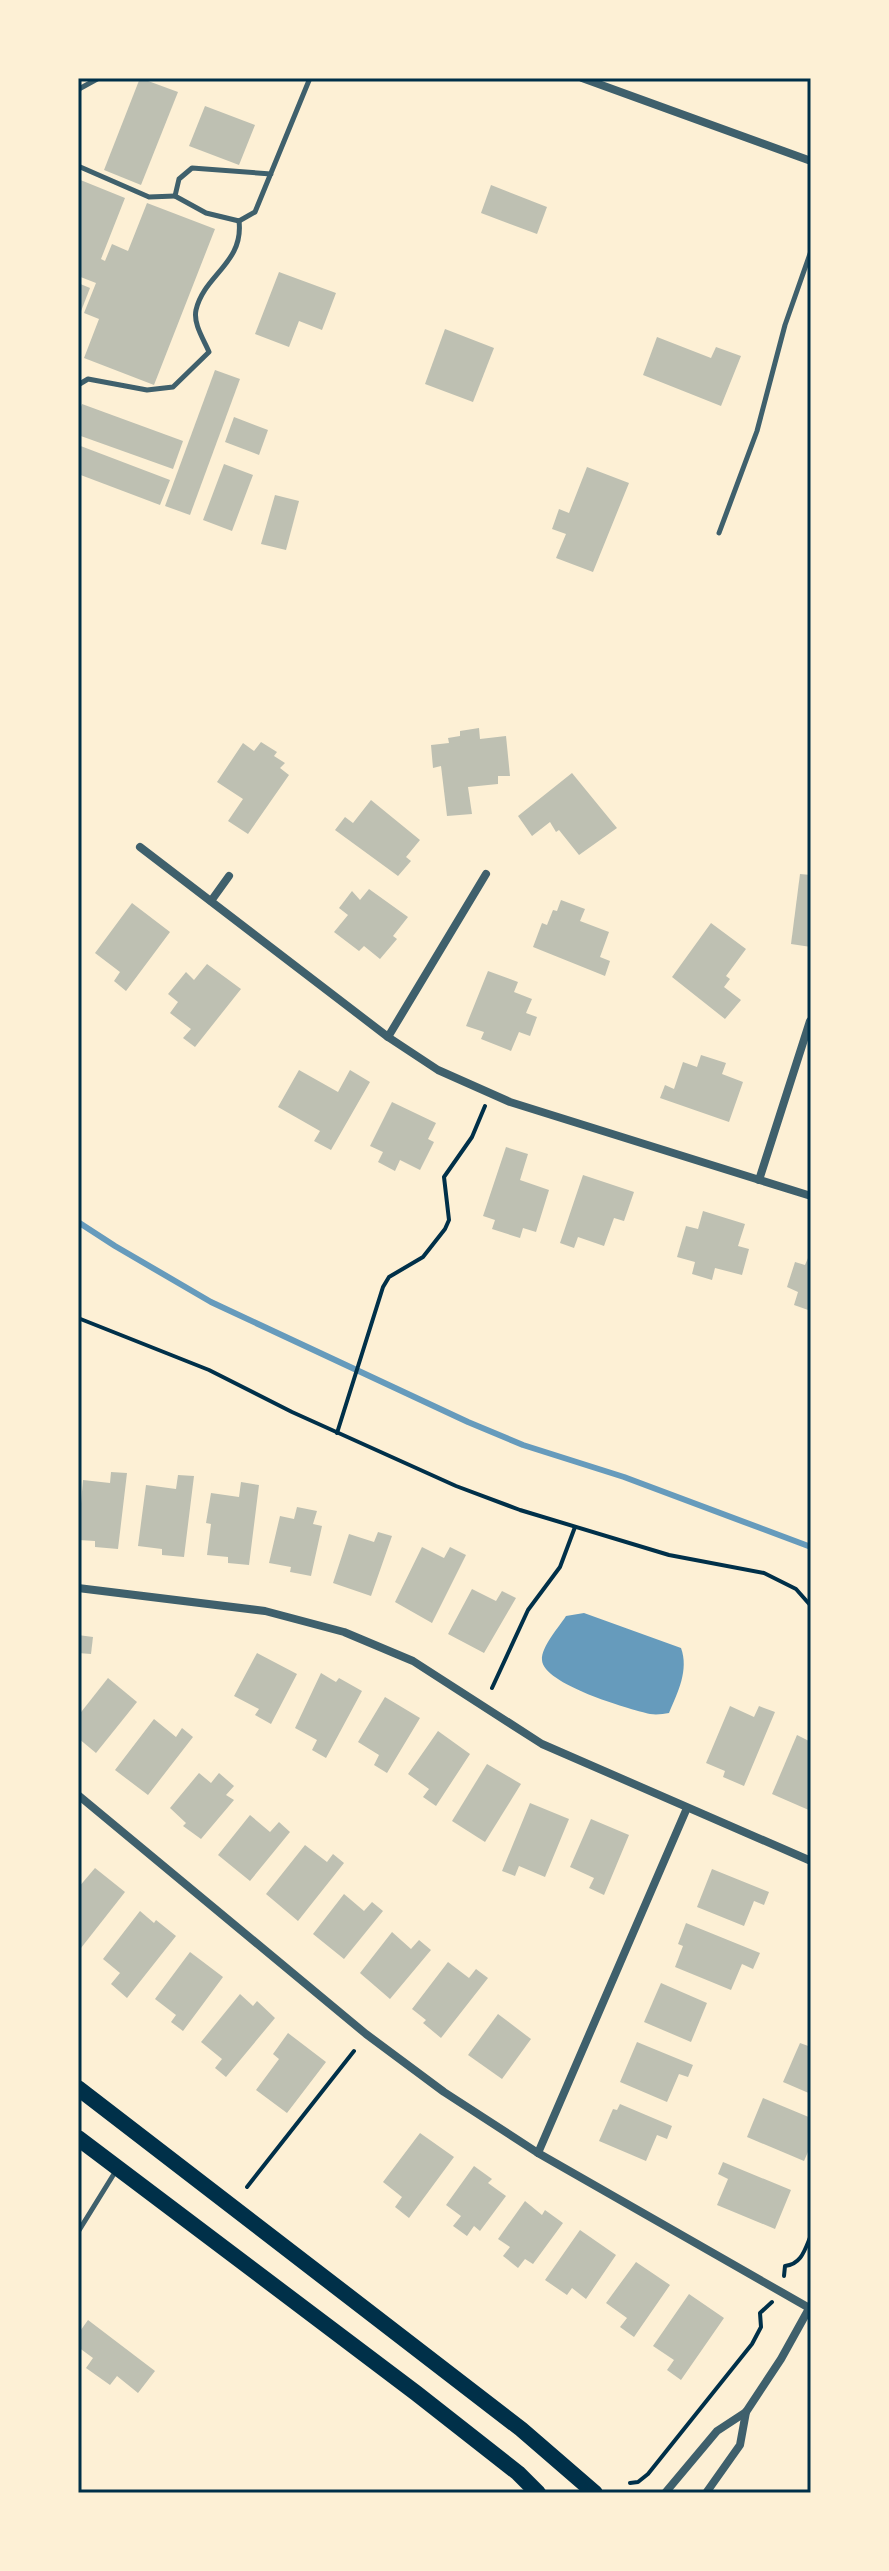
<svg xmlns="http://www.w3.org/2000/svg" width="889" height="2571" viewBox="0 0 889 2571" font-family="'Fira Sans',sans-serif">
<style>
.water{fill:#669bbc}
.lines{fill:none;stroke-linecap:round;stroke-linejoin:round}
.stream{stroke:#669bbc;stroke-width:6}
.building{fill:#bec0b2}
.path{stroke:#003049;stroke-width:4}
.service{stroke:#3f606c;stroke-width:5}
.minor{stroke:#3f606c;stroke-width:8}
.primary{stroke:#003049;stroke-width:16}
.neatline{fill:none;stroke:#003049;stroke-width:3}
</style>
<rect width="100%" height="100%" fill="#fdf0d5"/>
<!-- water -->
<path class="water" d="M584 1613 681 1648C689 1670 678 1692 669 1713 663 1714 657 1715 650 1714 628 1709 543 1684 542 1660 541 1647 559 1627 566 1616Z"/>
<g class="lines">
<!-- stream -->
<polyline class="stream" points="78,1222 115,1246 211,1302 468,1422 523,1445 624,1477 811,1547"/>
</g>
<!-- building -->
<g class="building">
<polygon points="140,78 178,92 141,185 104,170"/>
<polygon points="205,106 255,125 239,165 189,146"/>
<polygon points="78,179 125,198 101,259 105,261 112,244 128,251 147,203 215,229 154,385 84,358 99,319 84,313 96,283 78,276"/>
<polygon points="491,185 547,207 537,234 481,213"/>
<polygon points="279,272 336,293 322,330 299,321 289,347 255,334"/>
<polygon points="78,283 90,288 78,319"/>
<polygon points="445,329 494,348 473,402 425,384"/>
<polygon points="657,337 711,358 716,347 741,356 721,406 643,375"/>
<polygon points="215,370 240,379 190,515 165,506"/>
<polygon points="82,404 183,441 173,469 78,435 78,415"/>
<polygon points="234,417 268,430 259,455 225,442"/>
<polygon points="78,445 170,480 160,505 78,474"/>
<polygon points="224,464 253,475 232,531 203,520"/>
<polygon points="587,467 629,483 593,572 556,558 566,534 552,529 559,509 569,513"/>
<polygon points="275,495 299,501 286,550 261,544"/>
<polygon points="479,728 480,739 506,736 510,776 498,776 498,784 468,787 472,814 447,816 441,766 433,768 431,745 449,743 448,738 460,736 460,731"/>
<polygon points="261,742 277,752 274,756 285,763 280,768 289,775 248,834 228,821 243,799 217,782 243,743 254,751"/>
<polygon points="572,773 617,828 579,855 559,830 556,832 550,822 532,836 518,816"/>
<polygon points="371,800 420,840 406,857 411,861 398,876 335,830 345,817 353,823"/>
<polygon points="800,874 811,875 811,947 791,944"/>
<polygon points="369,889 408,917 393,936 397,939 380,959 364,946 359,951 334,932 348,915 339,908 352,891 360,900"/>
<polygon points="561,900 585,909 580,921 609,932 600,957 610,961 605,976 533,947 542,923 547,925 553,910 557,911"/>
<polygon points="132,903 170,932 126,991 114,981 120,972 95,953"/>
<polygon points="711,923 746,949 726,976 730,979 724,987 741,1000 725,1019 672,977"/>
<polygon points="207,964 241,989 195,1047 183,1038 191,1029 170,1013 178,1002 168,994 186,972 194,980"/>
<polygon points="488,971 518,982 514,992 532,999 526,1013 537,1017 530,1036 519,1032 511,1051 481,1039 484,1032 466,1026"/>
<polygon points="701,1055 726,1063 722,1074 743,1082 729,1122 660,1098 665,1085 674,1089 683,1062 697,1067"/>
<polygon points="299,1070 338,1092 350,1070 370,1082 331,1150 314,1141 320,1131 278,1107"/>
<polygon points="392,1102 436,1123 428,1139 434,1142 420,1170 400,1160 395,1171 378,1162 383,1152 370,1146"/>
<polygon points="506,1147 528,1154 520,1180 549,1190 536,1232 523,1228 520,1238 492,1229 495,1220 483,1216"/>
<polygon points="583,1175 634,1192 624,1221 614,1218 604,1246 578,1237 574,1248 560,1243"/>
<polygon points="703,1211 745,1224 738,1246 749,1249 742,1275 715,1268 712,1280 692,1274 695,1262 677,1257 686,1226 698,1229"/>
<polygon points="811,1251 811,1311 794,1305 798,1292 787,1287 795,1262 805,1265"/>
<polygon points="111,1472 127,1473 118,1549 95,1547 95,1541 78,1540 83,1480 110,1483"/>
<polygon points="178,1475 194,1476 184,1557 162,1555 162,1549 138,1546 146,1485 176,1489"/>
<polygon points="241,1482 259,1485 249,1565 228,1563 228,1557 207,1555 211,1524 206,1523 211,1493 239,1497"/>
<polygon points="297,1507 317,1511 313,1524 322,1526 311,1576 290,1572 291,1567 269,1563 280,1516 294,1519"/>
<polygon points="378,1532 392,1536 371,1596 333,1583 349,1534 374,1542"/>
<polygon points="422,1547 444,1558 450,1547 466,1555 432,1623 395,1602"/>
<polygon points="472,1589 496,1601 502,1591 516,1598 484,1653 448,1634"/>
<polygon points="78,1635 93,1637 91,1654 78,1653"/>
<polygon points="257,1653 297,1674 271,1724 255,1715 259,1709 234,1696"/>
<polygon points="321,1673 336,1682 339,1678 362,1691 326,1758 312,1750 317,1740 295,1728"/>
<polygon points="108,1678 137,1702 96,1753 78,1738 78,1716"/>
<polygon points="385,1697 420,1718 387,1773 374,1765 379,1755 358,1742"/>
<polygon points="730,1706 754,1717 759,1706 775,1712 744,1786 723,1777 725,1771 706,1763"/>
<polygon points="154,1719 176,1737 182,1728 193,1737 148,1795 115,1770"/>
<polygon points="438,1731 470,1754 436,1806 423,1797 429,1789 408,1774"/>
<polygon points="797,1735 811,1742 811,1811 772,1794"/>
<polygon points="487,1764 521,1784 485,1842 452,1821"/>
<polygon points="199,1773 211,1783 219,1773 234,1786 226,1795 234,1800 201,1839 183,1826 186,1823 170,1808"/>
<polygon points="530,1803 569,1819 545,1877 519,1866 515,1876 502,1871"/>
<polygon points="250,1815 270,1832 279,1822 290,1832 250,1881 218,1855"/>
<polygon points="591,1819 629,1835 604,1895 589,1888 594,1878 570,1867"/>
<polygon points="305,1845 327,1862 333,1854 344,1863 298,1921 266,1894"/>
<polygon points="95,1868 125,1892 81,1948 78,1945 78,1888"/>
<polygon points="712,1869 769,1892 764,1905 754,1901 744,1926 697,1907"/>
<polygon points="344,1894 364,1911 372,1902 383,1911 344,1959 313,1934"/>
<polygon points="140,1911 154,1923 156,1920 176,1936 127,1998 111,1984 120,1973 103,1959"/>
<polygon points="686,1923 760,1953 753,1969 742,1964 731,1990 675,1967 683,1946 678,1944"/>
<polygon points="392,1932 411,1949 419,1940 431,1950 390,1999 360,1973"/>
<polygon points="190,1952 223,1977 183,2031 171,2022 176,2015 155,1999"/>
<polygon points="448,1962 469,1978 476,1969 488,1978 441,2038 423,2023 426,2020 412,2009"/>
<polygon points="661,1983 707,2003 691,2042 644,2022"/>
<polygon points="240,1994 253,2006 257,2001 275,2018 226,2077 215,2068 222,2059 201,2042"/>
<polygon points="498,2014 531,2039 502,2079 468,2055"/>
<polygon points="288,2033 326,2062 287,2113 256,2090 279,2059 273,2054"/>
<polygon points="637,2042 693,2065 688,2077 679,2074 667,2102 620,2082"/>
<polygon points="800,2043 811,2047 811,2094 783,2082"/>
<polygon points="763,2098 811,2118 811,2145 804,2161 747,2137"/>
<polygon points="620,2104 672,2126 667,2139 657,2135 646,2161 599,2141 613,2109 617,2110"/>
<polygon points="420,2133 454,2157 409,2218 395,2207 402,2197 383,2182"/>
<polygon points="723,2162 791,2190 775,2229 717,2205 728,2179 718,2174"/>
<polygon points="474,2166 492,2179 488,2183 506,2196 480,2231 474,2226 467,2236 453,2226 461,2216 446,2205"/>
<polygon points="525,2201 542,2215 545,2210 563,2223 533,2264 525,2259 518,2268 503,2256 510,2247 498,2239"/>
<polygon points="580,2230 616,2255 586,2299 572,2288 567,2295 545,2280"/>
<polygon points="636,2262 670,2285 634,2337 620,2327 627,2318 606,2303"/>
<polygon points="689,2294 724,2318 681,2380 667,2370 674,2360 653,2346"/>
<polygon points="88,2320 155,2371 138,2393 117,2376 110,2385 86,2368 93,2358 78,2347 78,2334"/>
</g>
<g class="lines">
<!-- path -->
<g class="path">
<polyline points="78,1318 209,1370 292,1412 456,1486 520,1510 669,1555 764,1573 796,1589 811,1606"/>
<polyline points="337,1433 383,1287 389,1277 423,1257 445,1229 449,1220 444,1177 472,1137 485,1106"/>
<polyline points="492,1688 528,1610 560,1567 575,1527"/>
<polyline points="247,2187 354,2051"/>
<path d="M784 2276 785 2266C802 2264 805 2249 811 2235"/>
<polyline points="630,2483 638,2482 648,2474 752,2344 761,2327 760,2313 772,2302"/>
</g>
<!-- service -->
<g class="service">
<polyline points="78,94 79,89 99,78"/>
<polyline points="78,166 149,197 175,196"/>
<polyline points="271,174 192,168 179,179 175,196 206,213 239,221 255,212 310,78"/>
<path d="M78 385 88 379 147 390 173 387 209 352C204 340 193 324 196 310 204 275 244 263 239 221"/>
<polyline points="719,533 757,431 785,325 811,251"/>
<polyline points="78,2232 117,2169"/>
</g>
<!-- minor -->
<g class="minor">
<polyline points="582,78 811,161"/>
<polyline points="140,847 388,1037 438,1070 510,1102 811,1196"/>
<polyline points="211,901 229,876"/>
<polyline points="388,1037 486,874"/>
<polyline points="759,1180 810,1021"/>
<polyline points="78,1588 265,1611 344,1632 413,1661 542,1744 811,1861"/>
<polyline points="78,1795 366,2034 444,2092 538,2153 811,2309"/>
<polyline points="538,2153 687,1808"/>
<polyline points="665,2493 717,2431 746,2412 781,2359 811,2305"/>
<polyline points="706,2493 740,2445 746,2412"/>
</g>
<!-- primary -->
<g class="primary">
<polyline points="78,2088 521,2429 595,2493"/>
<polyline points="78,2138 416,2393 518,2473 538,2493"/>
</g>
</g>
<!-- border -->
<rect width="889" height="2571" fill="none" stroke="#fdf0d5" stroke-width="160"/>
<rect x="80" y="80" width="729" height="2411" class="neatline"/>
</svg>
